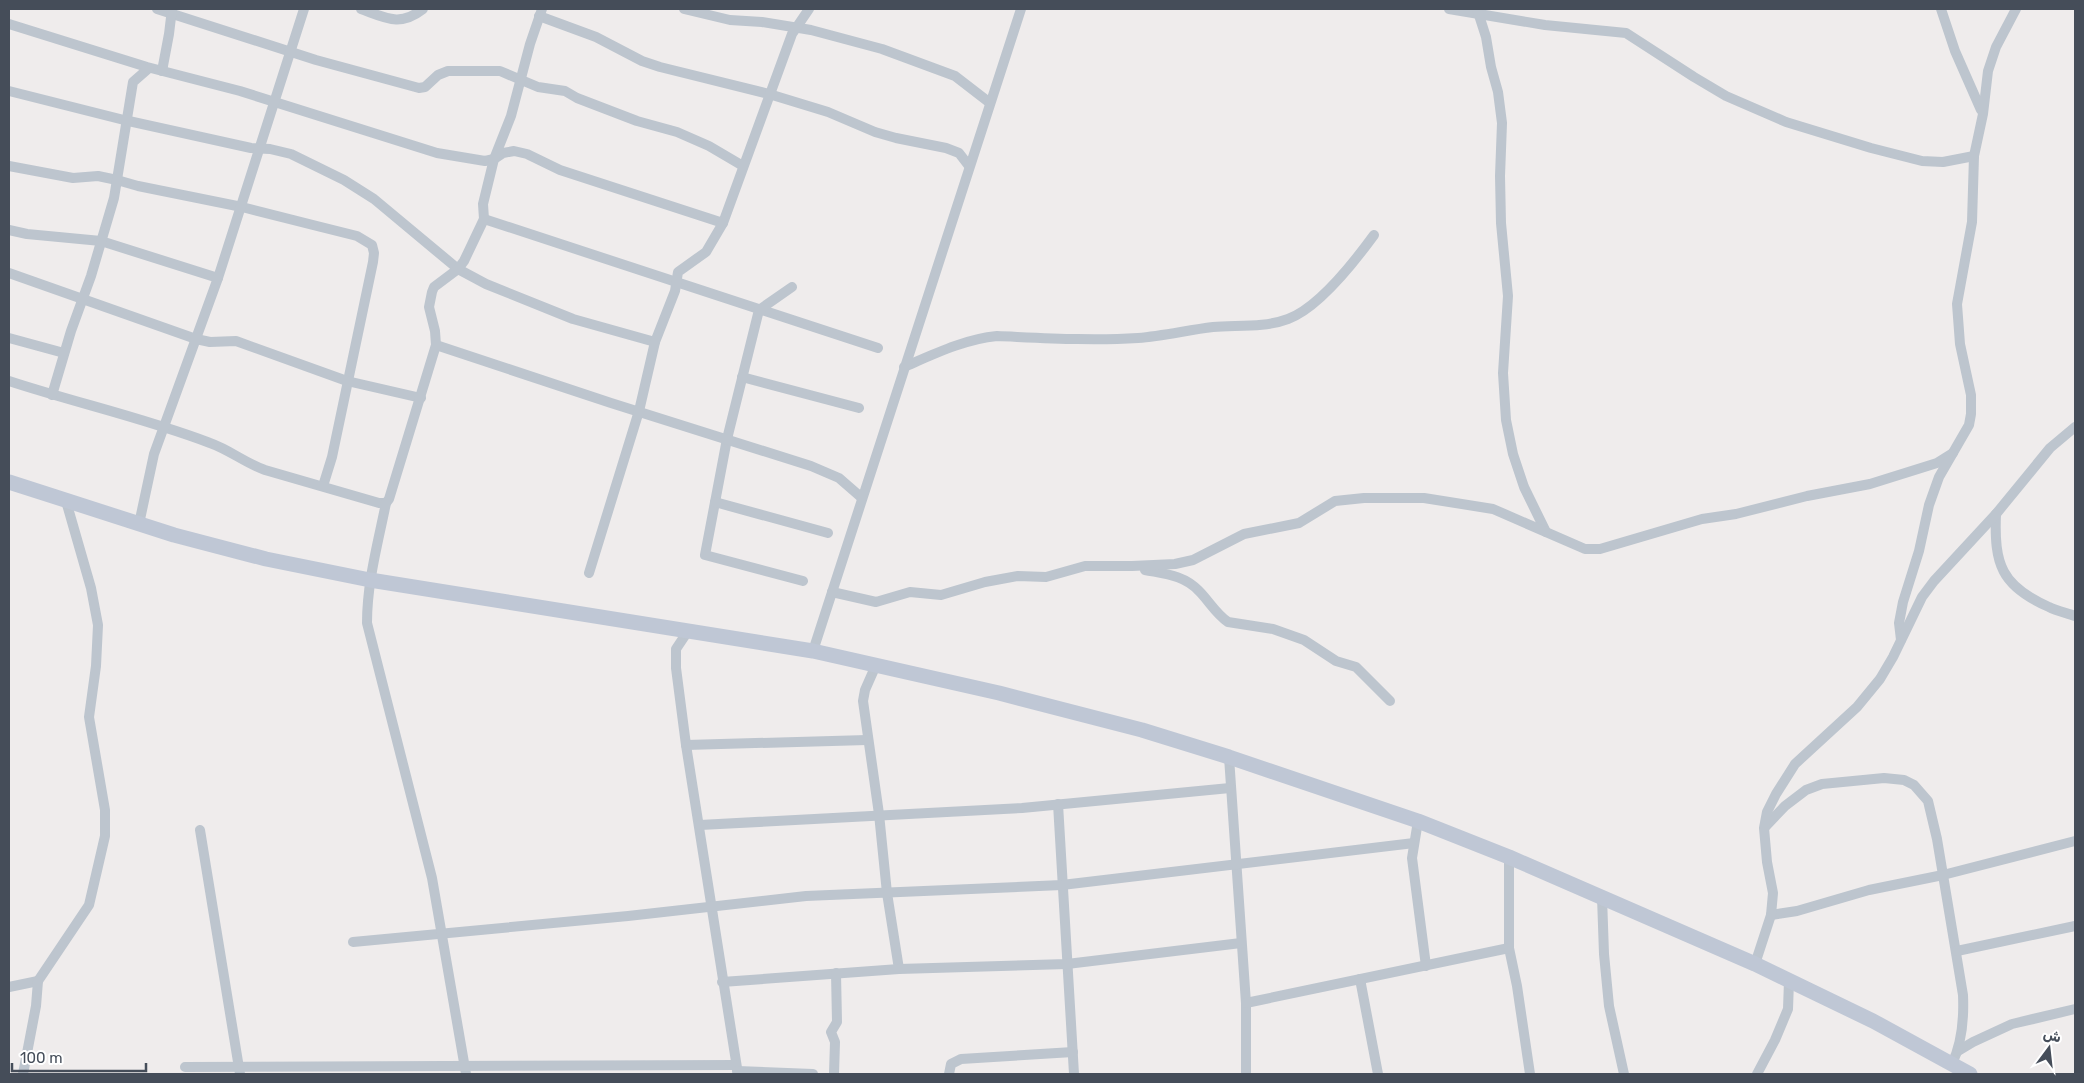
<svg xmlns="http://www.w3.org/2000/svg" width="2084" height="1083" viewBox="0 0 2084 1083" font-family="Rubik,Cairo,sans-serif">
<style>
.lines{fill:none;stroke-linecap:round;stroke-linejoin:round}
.street{stroke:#bdc5ce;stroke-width:10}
.secondary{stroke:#bfc7d5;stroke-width:15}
</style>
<rect width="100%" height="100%" fill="#efecec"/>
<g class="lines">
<!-- street -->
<g class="street">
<polyline points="157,9 316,60 419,88 425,87 438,75 448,71 500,71 538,87 565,91 577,98 637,121 677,132 709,146 743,166"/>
<path d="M361 9C386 18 400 27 423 9"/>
<polyline points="684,9 730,20 762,22 811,30 882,49 955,76 990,103"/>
<polyline points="1449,9 1545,25 1626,33 1694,77 1726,96 1786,122 1871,148 1922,161 1943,162 1974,156"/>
<polyline points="1477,9 1486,37 1491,67 1498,92 1502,123 1500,176 1501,223 1508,296 1503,373 1506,420 1513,454 1524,487 1546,532"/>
<polyline points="1941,9 1955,51 1981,110"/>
<polyline points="539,16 596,37 642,61 660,67 769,94 828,112 875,132 896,138 946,148 959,153 969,166"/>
<polyline points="9,24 147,67 240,91 437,153 485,161 494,159 503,153 514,151 527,154 560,170 723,223"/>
<polyline points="162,71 169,34 172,9"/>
<polyline points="9,91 124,120 251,148 270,149 291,154 344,180 374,199 458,269 486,284 573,319 655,342"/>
<polyline points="9,166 73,178 98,176 117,180 138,186 242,207 313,225 357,236 372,245 374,253 373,262 332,457 323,486"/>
<polyline points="484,219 878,348"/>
<polyline points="9,230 27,234 101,241 218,278"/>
<polyline points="9,273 196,339 210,342 236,341 347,381 421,398"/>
<polyline points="792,287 759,310 727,439 705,555 803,581"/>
<polyline points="9,338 64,353"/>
<polyline points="436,345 611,403 811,466 839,478 862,498"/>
<path d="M904 367C934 354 965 339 997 336 1044 338 1091 341 1138 338 1163 336 1188 330 1213 327 1237 325 1264 328 1288 319 1318 308 1355 261 1374 235"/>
<polyline points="742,377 859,408"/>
<path d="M9 381C76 403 145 418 210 443 230 450 245 463 265 470L379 503H386"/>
<polyline points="52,395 71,331 91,276 114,198 133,82 149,68"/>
<polyline points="715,502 828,533"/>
<path d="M1996 514C1994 564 2001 586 2049 607 2057 611 2067 613 2075 616"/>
<polyline points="139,524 154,454 218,278 304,9"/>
<path d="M1145 570C1165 574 1184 575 1199 591 1209 601 1216 614 1228 622L1273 629 1304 640 1336 661 1356 667 1390 701"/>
<polyline points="589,573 639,411 655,342 675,291 678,272 706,252 723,223 792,34 809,9"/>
<polyline points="832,592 876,602 910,592 941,595 985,582 1018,576 1046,577 1085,566 1132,566 1175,564 1193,560 1244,534 1299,523 1335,501 1364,498 1424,498 1493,509 1585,549 1600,549 1702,519 1736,514 1807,496 1870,484 1937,463 1953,453"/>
<polyline points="688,631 676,649 676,668 686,745 738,1074"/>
<polyline points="1901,640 1899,623 1903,602 1919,551 1929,505 1939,477 1969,425 1971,414 1971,395 1960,344 1957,304 1972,222 1974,156 1983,114 1988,71 1996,47 2016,9"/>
<polyline points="813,651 1021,9"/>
<polyline points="876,665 865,690 863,701 879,814 887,893 899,969"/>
<polyline points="686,745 867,740"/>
<polyline points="1229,757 1246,1003 1246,1074"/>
<polyline points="1058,804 1074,1074"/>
<polyline points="1418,821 1412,858 1426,966"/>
<polyline points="700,825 1022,808 1230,788"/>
<path d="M1765 827 1785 806 1806 790 1822 784 1884 778 1904 780 1914 785 1928 801 1937 839 1963 995C1964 1018 1962 1043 1952 1064"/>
<polyline points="200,830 240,1074"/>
<polyline points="1509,857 1509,948 1517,986 1530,1074"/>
<polyline points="1602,897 1604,954 1609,1006 1624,1074"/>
<polyline points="1771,915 1797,911 1869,890 1943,875 2075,841"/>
<polyline points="353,942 628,916 806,896 1062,885 1414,843"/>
<polyline points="1957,951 2075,926"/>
<polyline points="1755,964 1771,915 1773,893 1767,862 1764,828 1767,812 1776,794 1795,764 1857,707 1880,679 1893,657 1922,597 1934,581 1996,514 2050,448 2075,427"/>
<polyline points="1360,979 1378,1074"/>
<polyline points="722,982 899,969 1067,964 1241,943"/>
<polyline points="9,987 38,981"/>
<polyline points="1246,1003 1509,948"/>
<polyline points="1958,1051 1973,1042 2012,1024 2075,1009"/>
<polyline points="185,1067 736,1065"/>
<polyline points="737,1071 813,1074"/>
<polyline points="23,1074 36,1006 38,981 89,905 105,836 105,810 89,717 96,666 98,625 91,588 66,501"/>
<path d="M466 1074 432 878 367 623C367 582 378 543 386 503L389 499 436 345 435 331 429 307 432 292 434 287 458 269 464 261 484 219 483 204 494 159 511 116 530 44 542 9"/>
<polyline points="834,1074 835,1042 831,1032 837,1022 836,973"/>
<polyline points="949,1074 951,1064 961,1059 1073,1052"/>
<polyline points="1757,1074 1775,1040 1788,1009 1789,981"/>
</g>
<!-- secondary -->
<polyline class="secondary" points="9,482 174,535 266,559 370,580 813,651 999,693 1142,730 1229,757 1418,821 1509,857 1755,964 1873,1021 1970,1074"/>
</g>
<!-- border -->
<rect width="2084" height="1083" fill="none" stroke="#454d59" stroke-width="20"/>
<!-- north arrow -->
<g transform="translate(2049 1048) rotate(15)" stroke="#ffffff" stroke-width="4" paint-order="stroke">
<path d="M0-4L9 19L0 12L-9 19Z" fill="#454d59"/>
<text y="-8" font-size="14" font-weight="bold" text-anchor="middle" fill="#454d59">ش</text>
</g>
<!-- scale -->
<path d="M12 1063v8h134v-8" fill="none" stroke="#454d59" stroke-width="2.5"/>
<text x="20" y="1063" font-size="15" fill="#454d59" stroke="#ffffff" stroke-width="4" paint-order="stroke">100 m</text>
</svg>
